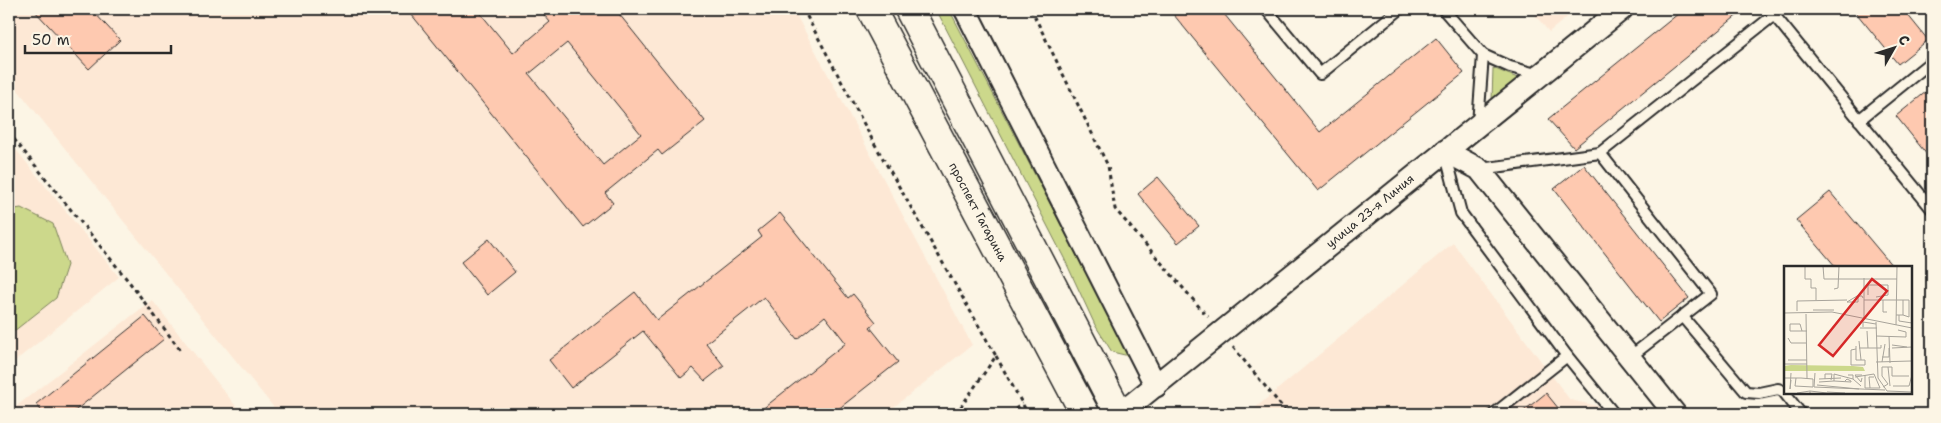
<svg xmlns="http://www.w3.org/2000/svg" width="1941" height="423" viewBox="0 0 1941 423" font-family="'Shantell Sans',sans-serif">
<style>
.built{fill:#fde8d5}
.green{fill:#ccd88b;stroke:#7c825b}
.building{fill:#fec9b0;stroke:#2b2b2b;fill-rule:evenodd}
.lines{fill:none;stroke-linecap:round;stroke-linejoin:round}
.lane-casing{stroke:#2b2b2b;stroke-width:14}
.street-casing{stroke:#2b2b2b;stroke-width:25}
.primary-casing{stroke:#2b2b2b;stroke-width:31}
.path{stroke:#2b2b2b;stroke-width:3;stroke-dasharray:4 4;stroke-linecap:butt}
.lane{stroke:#fcf5e5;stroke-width:10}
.street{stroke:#fcf5e5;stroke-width:21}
.primary{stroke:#fcf5e5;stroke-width:28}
.labels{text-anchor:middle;stroke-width:5;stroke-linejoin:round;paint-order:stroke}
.street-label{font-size:12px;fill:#2b2b2b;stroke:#fcf5e5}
.inset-road{fill:none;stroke:#a8a49b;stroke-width:1}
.view{fill:#d62828;fill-opacity:0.15;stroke:#d62828;stroke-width:2.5}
.inset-edge{fill:none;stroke:#2b2b2b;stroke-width:2.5}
</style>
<rect width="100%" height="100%" fill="#fcf5e5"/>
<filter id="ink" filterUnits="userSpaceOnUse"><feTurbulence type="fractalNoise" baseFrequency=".02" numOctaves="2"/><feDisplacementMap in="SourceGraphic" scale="10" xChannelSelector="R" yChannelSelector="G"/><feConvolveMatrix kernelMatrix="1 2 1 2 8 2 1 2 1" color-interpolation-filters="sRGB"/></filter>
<g filter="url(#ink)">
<!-- built -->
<g class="built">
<polygon points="9,9 793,9 972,345 885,414 279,414 9,79"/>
<polygon points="1530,9 1577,9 1549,32"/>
<polygon points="9,141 119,277 9,366"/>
<polygon points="1453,243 1570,400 1635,414 1248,414"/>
<polygon points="152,300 242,414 9,414 9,412"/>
</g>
<!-- green -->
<g class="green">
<polygon points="936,9 949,9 1129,356 1112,352 1095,325 1064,258"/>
<polygon points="1493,68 1520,79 1492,100"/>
<polygon points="21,208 53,224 67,265 56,298 9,335 9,210"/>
</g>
<!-- building -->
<g class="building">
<polygon points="33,9 91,9 120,40 89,69"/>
<path d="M407 9H477L513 53 550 22 539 9H615L705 121 662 155 658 150 605 193 613 203 583 227ZM567 43 641 134 603 165 529 74Z"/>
<polygon points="1169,9 1220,9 1320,132 1436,38 1464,73 1318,191"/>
<polygon points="1684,9 1745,9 1574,148 1548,119"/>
<polygon points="1853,9 1903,9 1928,40 1898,64"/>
<polygon points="1932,87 1932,161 1896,116"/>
<polygon points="1584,165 1689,298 1659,322 1554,189"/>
<polygon points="1158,177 1199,226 1178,243 1138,194"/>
<polygon points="1830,192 1893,267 1836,267 1796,220"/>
<polygon points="780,213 848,298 853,294 876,322 870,327 898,362 832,414 756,414 846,343 825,316 797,339 764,297 706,343 724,366 705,381 693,368 681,378 643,331 571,388 549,360 635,292 657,320 762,237 758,231"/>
<polygon points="489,239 515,272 487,295 461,262"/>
<polygon points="145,316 164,339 71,414 44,414 36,404"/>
<polygon points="1546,393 1563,414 1520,414"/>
</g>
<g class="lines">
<defs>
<g id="lane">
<polyline points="1266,9 1320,74 1400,9"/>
<polyline points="1443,9 1483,55 1478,124"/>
<polyline points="1483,55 1510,67 1540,75"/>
<polyline points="1859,120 1932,61"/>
<polyline points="1445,152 1461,213 1567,356 1614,414"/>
<polyline points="1600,153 1774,15 1932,209"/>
<polyline points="1480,169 1600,153 1711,294 1630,357"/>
<polyline points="1682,316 1746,392 1759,393 1778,389 1783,391 1801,414"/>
<polyline points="1494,414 1567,356"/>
</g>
<g id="street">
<polyline points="965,9 1156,386"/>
<polyline points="1445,151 1479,169 1675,414"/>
<polyline points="1120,414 1622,9"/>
</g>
<g id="primary">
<polyline points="871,9 1085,414"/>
<polyline points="909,9 1119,414"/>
</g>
</defs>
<!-- lane casing -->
<use href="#lane" class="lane-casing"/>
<!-- street casing -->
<use href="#street" class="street-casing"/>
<!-- primary casing -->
<use href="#primary" class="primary-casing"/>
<!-- path -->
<g class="path">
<polyline points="803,9 873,141 996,356 956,414"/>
<polyline points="1031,9 1108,166 1115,209 1208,317"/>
<polyline points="9,133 130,283 181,351"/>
<polyline points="1233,347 1288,414"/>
<polyline points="996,356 1028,414"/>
<polyline points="1009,414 1022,404"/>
</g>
<!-- lane -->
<use href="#lane" class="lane"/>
<!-- street -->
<use href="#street" class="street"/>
<!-- primary -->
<use href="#primary" class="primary"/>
</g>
</g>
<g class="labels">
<!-- street labels -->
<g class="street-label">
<text transform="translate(1370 211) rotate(-39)" y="4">улица 23-я Линия</text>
<text transform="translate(978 212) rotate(62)" y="4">проспект Гагарина</text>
</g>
</g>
<!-- overview -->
<g transform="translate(1784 266)">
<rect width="128" height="128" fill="#fcf5e5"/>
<path d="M7 99 69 100 79 101 81 105H0V100Z" fill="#ccd88b"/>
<path class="inset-road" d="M21 0V13H27V22H32V34M39 0 40 13H113M80 12V52M50 23 54 22 55 0M84 29V19H104V29L92 31M74 30V36H63L73 30H78L79 32M80 34H119V49H112M99 34V46H103M119 34H125V51L119 49M29 44H50M13 45V35L63 34M0 47 48 46 128 62M22 48 23 112M115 49V55L128 57M92 56 94 112 103 125 128 126M112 59 113 0M79 61V56L92 58M76 62H93M18 65 16 58H6V65H23M83 65 84 82M92 70 122 71V66L114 64M105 70 106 97M4 72 7 77H22M108 79 123 81M72 80V94H77M75 82H97V79M108 82 128 81M72 83 67 84V99H81V94H77L75 75M98 91H105V82M4 94H23M92 96 127 95M98 96 101 78M0 98H23M104 101 106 120M31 107 30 121 101 124M64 109H69V113L77 120M81 109V122H96L90 108M71 111 90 108M78 112 77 116 71 109H78M0 113V112H17L29 113V121L11 120 12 112M35 113 57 112M41 113V108H48L47 114M7 114 6 123 7 107M61 115 63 113 67 115V116L50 115V108L69 113M35 116 50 115M33 119 75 123M109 120H125L128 109M99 121 104 118 98 110V101H108V110H125M86 122 85 111H90M26 125 43 127M43 126 61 127M13 127 26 125V127"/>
<path class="view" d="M88 13 103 25 49 90 35 79Z"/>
<rect width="128" height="128" class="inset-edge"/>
</g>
<!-- margin -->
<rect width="1941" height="423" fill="none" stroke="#fcf5e5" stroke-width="30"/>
<rect x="15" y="15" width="1911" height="393" fill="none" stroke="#2b2b2b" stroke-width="2" filter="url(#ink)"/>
<!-- north arrow -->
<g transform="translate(1894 48) rotate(51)" stroke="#fcf5e5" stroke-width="4" paint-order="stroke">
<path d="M0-4L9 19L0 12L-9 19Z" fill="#2b2b2b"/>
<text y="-8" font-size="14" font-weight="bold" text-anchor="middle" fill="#2b2b2b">С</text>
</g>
<!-- scale -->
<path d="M25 45v8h146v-8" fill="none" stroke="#2b2b2b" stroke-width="2.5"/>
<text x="32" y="45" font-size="15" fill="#2b2b2b" stroke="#fcf5e5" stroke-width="4" paint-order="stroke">50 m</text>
</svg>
